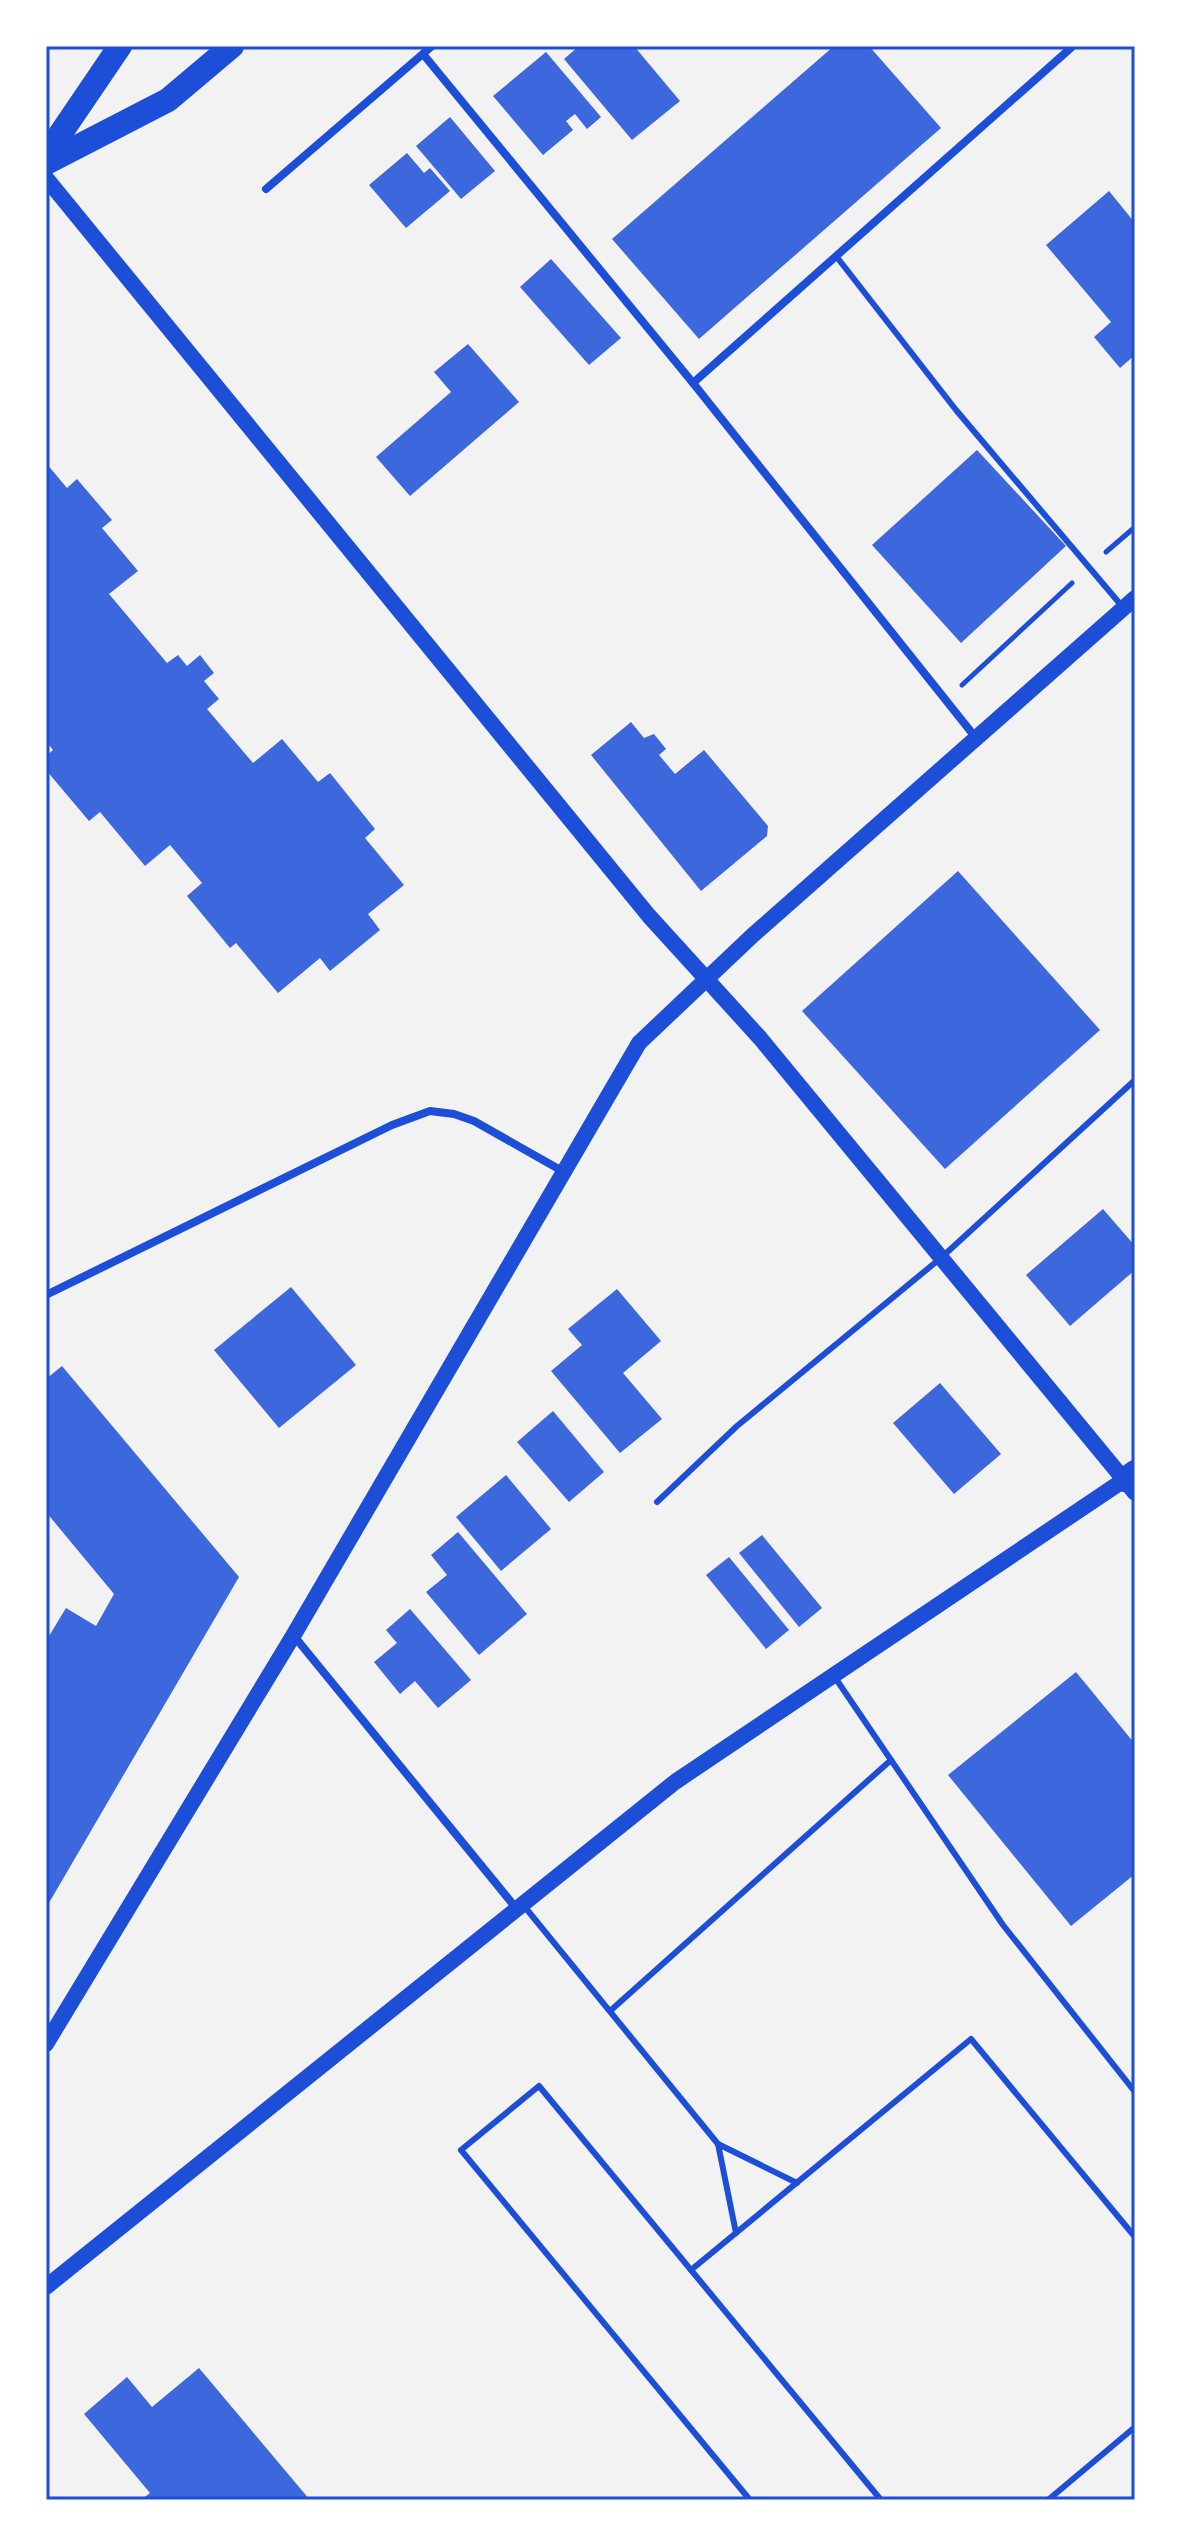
<svg xmlns="http://www.w3.org/2000/svg" width="1181" height="2546" viewBox="0 0 1181 2546" font-family="'Nunito Sans',sans-serif">
<style>
.building{fill:#3d67dc}
.lines{fill:none;stroke-linecap:round;stroke-linejoin:round}
.path{stroke:#1d4ed8;stroke-width:5}
.service{stroke:#1d4ed8;stroke-width:6}
.minor{stroke:#1d4ed8;stroke-width:8}
.secondary{stroke:#1d4ed8;stroke-width:16}
.motorway{stroke:#1d4ed8;stroke-width:24}
.neatline{fill:none;stroke:#1d4ed8;stroke-width:3}
</style>
<rect width="100%" height="100%" fill="#f2f2f2"/>
<!-- building -->
<g class="building">
<polygon points="579,46 634,46 680,101 632,140 564,59"/>
<polygon points="834,46 869,46 941,128 699,339 612,239"/>
<polygon points="546,52 601,117 587,129 575,114 566,121 573,130 543,155 493,96"/>
<polygon points="450,117 495,171 461,199 416,146"/>
<polygon points="407,153 424,173 430,168 450,191 406,228 369,185"/>
<polygon points="1109,191 1135,223 1135,355 1120,368 1094,337 1111,322 1046,245"/>
<polygon points="551,259 621,338 589,365 520,287"/>
<polygon points="468,344 519,402 410,496 376,457 451,392 434,372"/>
<polygon points="977,450 1066,546 961,643 872,545"/>
<polygon points="46,463 67,488 77,479 112,520 102,528 138,571 109,594 167,663 178,655 187,666 200,655 214,673 204,681 219,699 207,709 253,763 282,739 318,782 330,773 375,829 365,838 404,885 368,914 380,930 330,971 320,958 278,993 236,943 230,948 187,896 202,883 170,845 145,866 100,812 89,821 46,770 46,756 53,750 46,741"/>
<polygon points="631,722 644,738 654,734 666,749 659,755 675,774 704,750 768,826 767,836 701,891 591,755"/>
<polygon points="958,871 1100,1030 945,1169 802,1011"/>
<polygon points="1103,1209 1135,1246 1135,1270 1070,1326 1026,1275"/>
<polygon points="291,1287 356,1365 279,1428 214,1350"/>
<polygon points="617,1289 661,1341 623,1373 662,1419 620,1453 551,1371 582,1345 568,1329"/>
<polygon points="62,1366 239,1577 46,1908 46,1641 66,1608 96,1626 114,1594 46,1512 46,1379"/>
<polygon points="940,1383 1001,1454 954,1494 893,1423"/>
<polygon points="553,1411 604,1472 569,1502 517,1442"/>
<polygon points="506,1475 551,1529 501,1571 456,1517"/>
<polygon points="458,1532 527,1614 479,1655 426,1592 447,1575 431,1555"/>
<polygon points="762,1535 822,1608 799,1627 739,1553"/>
<polygon points="729,1557 789,1630 766,1649 706,1575"/>
<polygon points="410,1609 471,1680 438,1708 415,1681 400,1694 374,1662 397,1643 386,1630"/>
<polygon points="1076,1672 1135,1744 1135,1874 1071,1926 948,1775"/>
<polygon points="199,2368 310,2500 141,2500 150,2493 84,2414 127,2377 152,2407"/>
</g>
<g class="lines">
<!-- path -->
<g class="path">
<polyline points="1106,552 1135,527"/>
<polyline points="962,685 1072,583"/>
</g>
<!-- service -->
<g class="service">
<polyline points="836,256 956,410 1121,605"/>
<polyline points="657,1502 737,1426 942,1257 1135,1080"/>
<polyline points="834,1676 1003,1925 1135,2092"/>
<polyline points="524,1906 718,2144"/>
<polyline points="610,2011 891,1760"/>
<polyline points="736,2233 718,2144 797,2183"/>
<polyline points="691,2270 971,2039 1135,2237"/>
<polyline points="750,2500 461,2150 539,2086 881,2500"/>
<polyline points="1048,2500 1135,2427"/>
</g>
<!-- minor -->
<g class="minor">
<polyline points="423,54 693,383 976,738"/>
<polyline points="266,189 432,46"/>
<polyline points="693,383 1073,46"/>
<polyline points="46,1295 392,1125 430,1111 454,1114 474,1121 564,1172"/>
<polyline points="294,1636 516,1908"/>
</g>
<!-- secondary -->
<g class="secondary">
<polyline points="46,178 649,916 760,1038 1135,1493"/>
<polyline points="46,2044 293,1636 639,1043 753,935 1135,598"/>
<polyline points="46,2287 675,1782 1124,1480"/>
</g>
<!-- motorway -->
<g class="motorway">
<polyline points="46,155 120,46"/>
<polyline points="46,163 168,100 232,46"/>
<polyline points="1124,1480 1135,1472"/>
</g>
</g>
<!-- border -->
<rect width="1181" height="2546" fill="none" stroke="#ffffff" stroke-width="96"/>
<rect x="48" y="48" width="1085" height="2450" class="neatline"/>
</svg>
